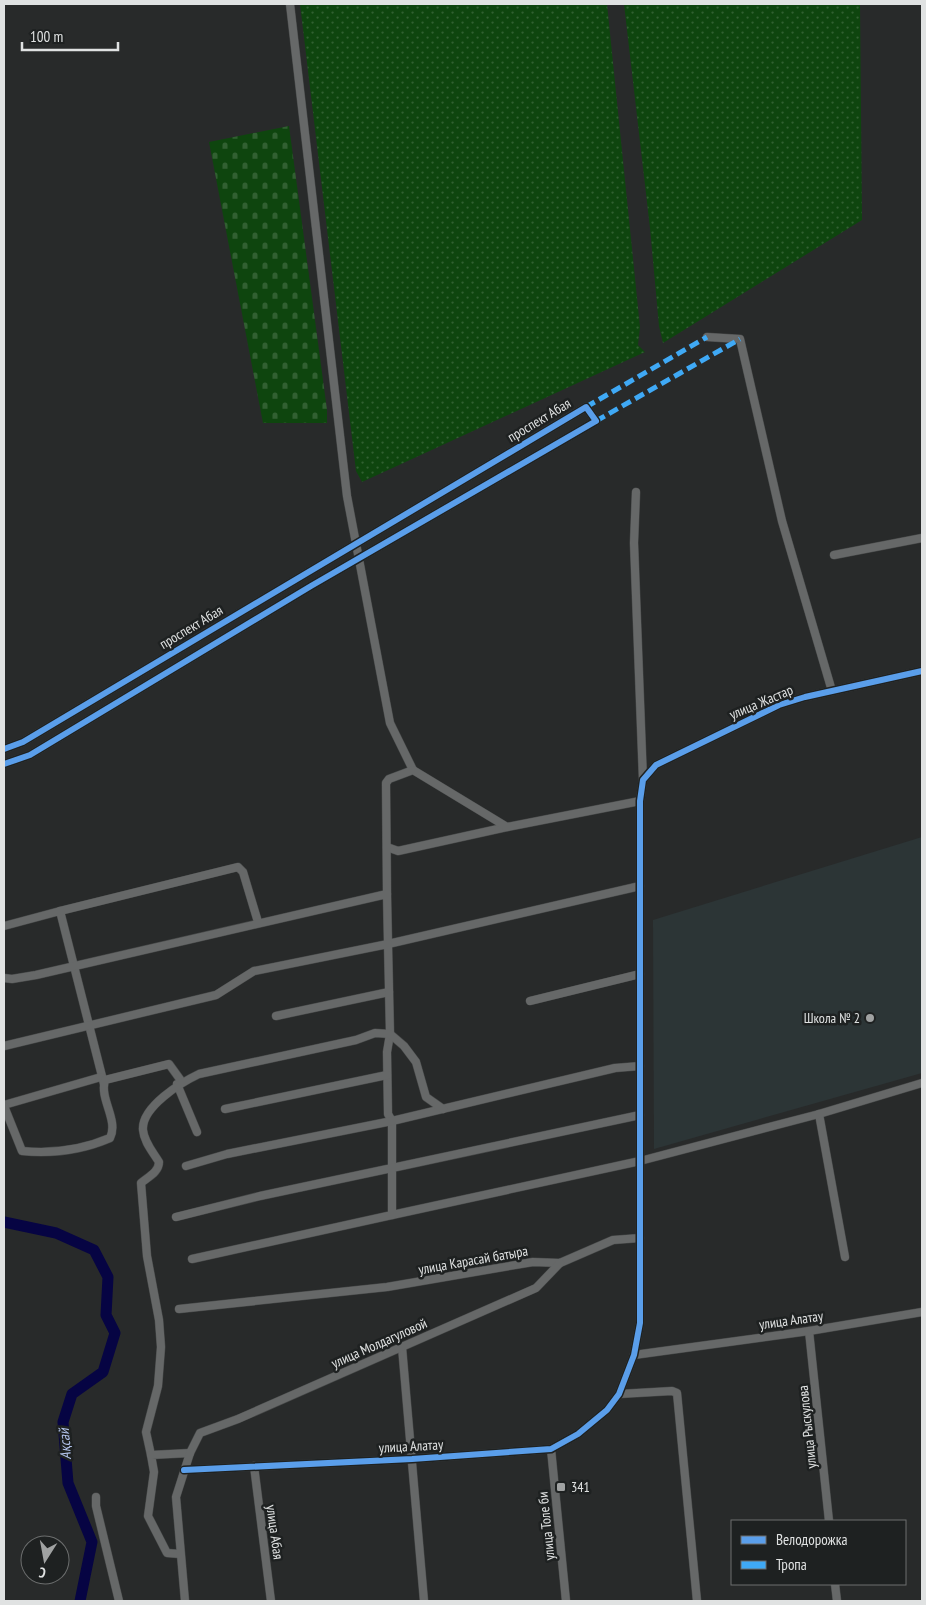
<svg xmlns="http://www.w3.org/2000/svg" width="926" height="1605" viewBox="0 0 926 1605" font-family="'PT Sans Narrow',sans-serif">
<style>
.built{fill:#2c3536}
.grass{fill:url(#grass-dots)}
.cemetery{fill:url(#cemetery-stones)}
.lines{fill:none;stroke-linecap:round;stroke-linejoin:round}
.river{stroke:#060443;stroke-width:11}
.minor-casing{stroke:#464848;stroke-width:9}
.minor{stroke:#666868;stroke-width:8}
.quiet{stroke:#3fa9f5;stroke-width:5;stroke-dasharray:10 5;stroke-linecap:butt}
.cycleway-casing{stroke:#1e2121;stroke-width:9}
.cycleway{stroke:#5a9eea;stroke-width:6}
.poi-dot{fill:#a0a2a2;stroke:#1e2121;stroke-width:2}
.labels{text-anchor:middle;stroke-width:5;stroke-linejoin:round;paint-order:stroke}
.street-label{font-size:14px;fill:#e0e2e2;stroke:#1e2121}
.poi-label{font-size:14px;fill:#e0e2e2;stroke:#1e2121;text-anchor:end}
.water-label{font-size:15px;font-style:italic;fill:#b3c4ed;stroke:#1e2121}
</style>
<defs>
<pattern id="grass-dots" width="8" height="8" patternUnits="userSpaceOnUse" patternTransform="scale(1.25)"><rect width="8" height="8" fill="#0e450e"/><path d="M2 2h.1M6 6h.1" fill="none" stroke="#316031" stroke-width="1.8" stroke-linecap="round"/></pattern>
<pattern id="cemetery-stones" width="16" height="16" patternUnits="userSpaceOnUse" patternTransform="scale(1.25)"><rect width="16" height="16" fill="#0e450e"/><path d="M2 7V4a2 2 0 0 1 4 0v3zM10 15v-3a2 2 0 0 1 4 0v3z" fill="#316031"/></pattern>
</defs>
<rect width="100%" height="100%" fill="#282a2a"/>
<!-- built -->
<polygon class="built" points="922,837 922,1073 654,1149 653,920"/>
<!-- grass -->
<g class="grass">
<polygon points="300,4 607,4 640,327 638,345 645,352 362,482 356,471"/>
<polygon points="624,4 860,4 862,220 663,343 659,326 650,228"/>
</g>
<!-- cemetery -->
<polygon class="cemetery" points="289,126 327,410 327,423 263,423 209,142"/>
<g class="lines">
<!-- river -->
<polyline class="river" points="4,1222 56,1233 94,1250 108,1277 106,1315 115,1333 103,1372 72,1394 63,1422 68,1483 92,1542 80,1601"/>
<defs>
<g id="minor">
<polyline points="290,4 347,496 390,723 413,770"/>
<polyline points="707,337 740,339 782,521 832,691"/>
<polyline points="636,492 634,543 643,780"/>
<polyline points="834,555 922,538"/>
<polyline points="4,749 23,742 586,407 596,421 311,586 30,755 4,764"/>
<polyline points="387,847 398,851 507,827"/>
<polyline points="387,894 386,783 389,779 413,770 507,827 640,801"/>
<polyline points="60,911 238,867 243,872 258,922"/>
<polyline points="4,926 60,911 104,1084"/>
<polyline points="4,978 12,979 36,975 387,894 388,944 640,886"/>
<polyline points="530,1001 640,974"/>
<polyline points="276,1016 389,992"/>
<polyline points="4,1046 216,995 254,971 388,944 390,1034 387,1052 388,1114 392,1121 392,1168 260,1196 176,1217"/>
<polyline points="177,1084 197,1132"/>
<polyline points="4,1105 101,1077"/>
<path d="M4 1106 22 1151C53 1154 82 1150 110 1138 119 1120 99 1099 105 1080L169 1064 182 1082"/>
<polyline points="225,1109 387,1075"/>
<polyline points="819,1114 845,1257"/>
<polyline points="186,1166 227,1154 392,1121 615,1068 640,1066"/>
<polyline points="392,1215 640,1161 819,1114 922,1083"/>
<polyline points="192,1259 392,1215 392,1168 640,1115"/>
<polyline points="179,1309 387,1287 533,1262 560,1263 613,1240 640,1238"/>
<polyline points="809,1331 829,1521"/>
<polyline points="402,1347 424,1601"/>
<polyline points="634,1355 809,1331 922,1312"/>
<polyline points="619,1394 672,1391 677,1393 697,1601"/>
<polyline points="551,1449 566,1601"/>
<path d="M151 1455 146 1432 158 1386 161 1347 159 1320 147 1256 141 1183C148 1177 159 1172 159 1162 153 1152 144 1142 143 1130 141 1107 182 1082 199 1074L356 1040 375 1033 390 1034 404 1046 416 1062 426 1097 443 1109"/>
<polyline points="254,1466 271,1601"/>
<polyline points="184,1470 412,1459 551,1449 578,1434 607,1410 619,1394 634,1355 640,1323 640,801 643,780 656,765 779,705 805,697 922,671"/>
<polyline points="96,1497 96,1506 119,1601"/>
<polyline points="180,1554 167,1553 148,1516 154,1472 151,1455 190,1453"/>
<polyline points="835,1584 837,1601"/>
<polyline points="185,1601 176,1497 190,1453 200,1433 238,1419 536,1288 560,1263"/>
</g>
</defs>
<!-- minor casing -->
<use href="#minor" class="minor-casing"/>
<!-- minor -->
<use href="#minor" class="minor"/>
<!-- quiet -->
<g class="quiet">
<polyline points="586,407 707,337"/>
<polyline points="596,421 740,339"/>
</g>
<defs>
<g id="cycleway">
<polyline points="4,749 23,742 586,407 596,421 311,586 30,755 4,764"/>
<polyline points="184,1470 412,1459 551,1449 578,1434 607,1410 619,1394 634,1355 640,1323 640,801 643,780 656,765 779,705 805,697 922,671"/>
</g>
</defs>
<!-- cycleway casing -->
<use href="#cycleway" class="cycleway-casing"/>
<!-- cycleway -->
<use href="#cycleway" class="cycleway"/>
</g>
<!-- markers -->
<g class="poi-dot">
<circle cx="870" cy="1018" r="5"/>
<rect x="556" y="1482" width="10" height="10" rx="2.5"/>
</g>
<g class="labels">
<!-- street labels -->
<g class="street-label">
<text transform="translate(539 420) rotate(-31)" y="5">проспект Абая</text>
<text transform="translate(191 627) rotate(-31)" y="5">проспект Абая</text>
<text transform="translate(761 702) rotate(-23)" y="5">улица Жастар</text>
<text transform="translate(473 1260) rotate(-10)" y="5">улица Карасай батыра</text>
<text transform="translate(791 1320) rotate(-8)" y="5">улица Алатау</text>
<text transform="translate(379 1343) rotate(-24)" y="5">улица Молдагуловой</text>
<text transform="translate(807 1427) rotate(-96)" y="5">улица Рыскулова</text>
<text transform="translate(411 1446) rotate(-3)" y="5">улица Алатау</text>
<text transform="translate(546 1526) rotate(-96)" y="5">улица Толе би</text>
<text transform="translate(275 1532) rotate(82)" y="5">улица Абая</text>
</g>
<!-- poi labels -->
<g class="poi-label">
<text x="860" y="1023">Школа № 2</text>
<text x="571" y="1492" text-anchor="start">341</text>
</g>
<!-- water labels -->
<g class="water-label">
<text transform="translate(65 1444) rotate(-94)" y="5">Ақсай</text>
</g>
</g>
<!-- border -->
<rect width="926" height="1605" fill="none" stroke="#e0e2e2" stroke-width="10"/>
<!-- legend -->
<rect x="731" y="1520" width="175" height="65" fill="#1e2121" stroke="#6c6e6e"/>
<rect x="741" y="1536" width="25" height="8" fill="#5a9eea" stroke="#6c6e6e"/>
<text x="776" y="1545" font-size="15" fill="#e0e2e2">Велодорожка</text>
<rect x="741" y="1561" width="25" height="8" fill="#3fa9f5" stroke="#6c6e6e"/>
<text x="776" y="1570" font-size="15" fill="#e0e2e2">Тропа</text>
<!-- north arrow -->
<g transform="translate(45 1560) rotate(191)"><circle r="24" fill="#1e2121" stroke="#6c6e6e"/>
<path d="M0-4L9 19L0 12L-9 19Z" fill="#a0a2a2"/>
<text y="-8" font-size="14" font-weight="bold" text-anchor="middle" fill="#e0e2e2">С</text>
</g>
<!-- scale -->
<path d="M22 42v8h96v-8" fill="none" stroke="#e0e2e2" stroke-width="2.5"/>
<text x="30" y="42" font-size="15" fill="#e0e2e2" stroke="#1e2121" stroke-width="4" paint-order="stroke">100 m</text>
</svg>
